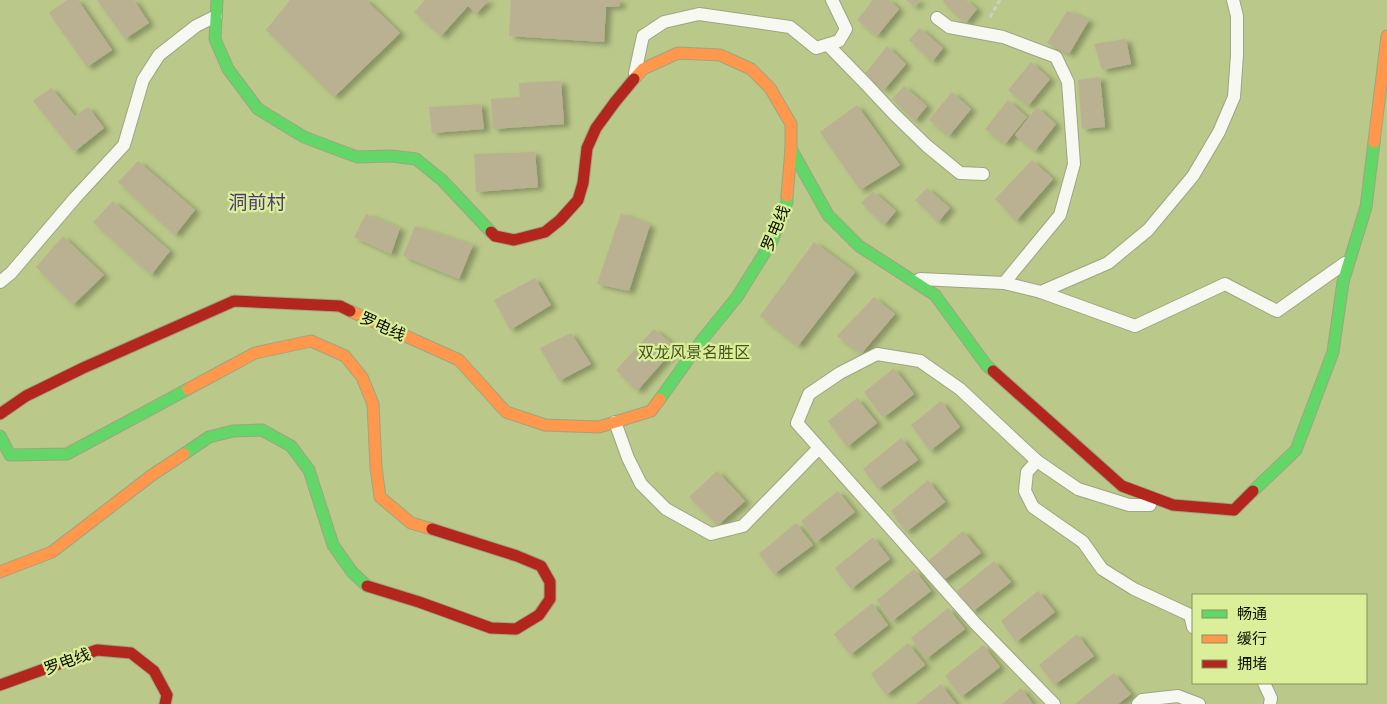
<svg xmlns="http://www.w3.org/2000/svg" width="1387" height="704" viewBox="0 0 1387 704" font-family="'Source Sans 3','Noto Sans SC',sans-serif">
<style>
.green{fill:#bac889;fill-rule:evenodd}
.building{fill:#bab192;filter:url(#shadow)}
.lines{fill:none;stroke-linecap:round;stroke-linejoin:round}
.lane-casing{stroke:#9da581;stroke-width:14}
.fast-casing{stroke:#9da581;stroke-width:13}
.slow-casing{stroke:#9da581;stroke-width:13}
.jam-casing{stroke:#9da581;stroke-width:13}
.path{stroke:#ccd0c1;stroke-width:3;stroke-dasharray:5 2.5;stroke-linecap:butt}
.lane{stroke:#f6f8f1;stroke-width:12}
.fast{stroke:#63d668;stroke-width:11}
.slow{stroke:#ff974d;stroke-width:11}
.jam{stroke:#b3261e;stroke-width:11}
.labels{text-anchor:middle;stroke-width:4.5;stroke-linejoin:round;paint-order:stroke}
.street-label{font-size:16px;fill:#0a0e00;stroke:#dbee9a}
.park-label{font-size:16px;fill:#485320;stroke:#dbee9a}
.quarter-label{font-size:19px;fill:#4f3975;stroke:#dbee9a}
</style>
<defs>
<filter id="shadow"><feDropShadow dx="5.5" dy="3" stdDeviation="2.5" flood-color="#0004"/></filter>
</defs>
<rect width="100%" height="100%" fill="#c4cea0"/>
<!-- green -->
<path class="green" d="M0 0H1387V704H0ZM1193 595H1366V683H1193Z"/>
<!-- building -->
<g class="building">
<polygon points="67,0 78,0 112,50 87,67 49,13"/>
<polygon points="97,0 134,0 149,23 125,39"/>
<polygon points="290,0 366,0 400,33 334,97 266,30"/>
<polygon points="425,0 489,0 476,14 468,6 441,36 414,12"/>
<polygon points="511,0 620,0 620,6 606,7 604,42 509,36"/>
<polygon points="873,0 889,0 899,9 877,36 857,20"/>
<polygon points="906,0 920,0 915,7"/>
<polygon points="944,0 966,0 977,9 965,24 943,2"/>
<polygon points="1067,11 1089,20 1069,54 1047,43"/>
<polygon points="920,28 943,48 932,62 909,40"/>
<polygon points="1126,39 1131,64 1102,70 1094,44"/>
<polygon points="887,46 906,64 884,90 864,75"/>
<polygon points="1031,62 1050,79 1028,106 1008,90"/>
<polygon points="1100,77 1105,127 1082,129 1078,80"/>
<polygon points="561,81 564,124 493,129 491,99 520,97 519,83"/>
<polygon points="904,86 927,106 915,121 892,99"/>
<polygon points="51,88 75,116 88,107 104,128 74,152 33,101"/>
<polygon points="952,92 971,109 949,136 929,120"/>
<polygon points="1008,100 1027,117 1005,144 985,129"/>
<polygon points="481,104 484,129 432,133 429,107"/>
<polygon points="857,105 900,165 860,190 820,132"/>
<polygon points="1037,107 1056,124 1035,151 1015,135"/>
<polygon points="535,152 538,187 476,192 474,154"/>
<polygon points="1032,160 1053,179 1016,221 995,199"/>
<polygon points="138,161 195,210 175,235 118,182"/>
<polygon points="927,188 950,208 938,222 915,200"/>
<polygon points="873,191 896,211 884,225 861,203"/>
<polygon points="113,201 170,251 151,275 93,222"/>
<polygon points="621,213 650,225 629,291 597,284"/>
<polygon points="366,214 400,228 391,254 354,237"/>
<polygon points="415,226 473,245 459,279 403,256"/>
<polygon points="63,236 104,275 73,305 36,267"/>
<polygon points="814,242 855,272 798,346 760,316"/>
<polygon points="535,278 551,305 510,330 494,300"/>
<polygon points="874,297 895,314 861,354 837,336"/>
<polygon points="654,329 676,347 637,391 616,370"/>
<polygon points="571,333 591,364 559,381 540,348"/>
<polygon points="894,368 914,394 883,418 864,392"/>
<polygon points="857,398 877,423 847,447 828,421"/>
<polygon points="941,401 960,427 930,451 911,425"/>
<polygon points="901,438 918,460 878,489 863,469"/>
<polygon points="717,471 745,501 718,525 689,497"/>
<polygon points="928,480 945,502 906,532 891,511"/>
<polygon points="838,491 855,512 816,542 801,521"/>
<polygon points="796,523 813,545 774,574 759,554"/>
<polygon points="963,531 981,553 941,582 927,562"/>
<polygon points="873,537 890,559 851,589 835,568"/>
<polygon points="994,561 1011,582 972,612 957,591"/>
<polygon points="914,569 931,591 892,621 877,600"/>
<polygon points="1038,591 1055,612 1016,642 1001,621"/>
<polygon points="872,603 888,625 850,655 834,634"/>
<polygon points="948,608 965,629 926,659 911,638"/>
<polygon points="1077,634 1094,656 1054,685 1039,665"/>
<polygon points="908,643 925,665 886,695 871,674"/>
<polygon points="983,645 1000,667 961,697 945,676"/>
<polygon points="1114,673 1131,694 1118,704 1075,704"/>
<polygon points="941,684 956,704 916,704"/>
<polygon points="1021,688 1033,704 1002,704"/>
</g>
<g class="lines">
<defs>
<g id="lane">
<polyline points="937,18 949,27 1003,37 1056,57 1068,82 1074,164 1060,215 1004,283"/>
<polyline points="828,45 866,84 894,114 927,146 960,173 983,174"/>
<polyline points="635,73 643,36 664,22 699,14 790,27 816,48 839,41 846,29 832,0"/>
<polyline points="920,279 1004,283 1041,292 1108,263 1148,230 1193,176 1219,132 1234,97 1237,55 1237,16 1233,0"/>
<polyline points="0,282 11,273 75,198 124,145 143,80 159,55 196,26 216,16"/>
<polyline points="1041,292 1135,326 1225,284 1277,311 1345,263"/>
<polyline points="615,422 628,458 641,484 666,509 711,534 743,526 819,448"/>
<polyline points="1037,461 1027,472 1025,491 1033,507 1083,542 1102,569 1134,589 1190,615 1193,627"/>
<polyline points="1264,683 1271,698 1270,704"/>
<polyline points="1054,704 975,623 797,423 809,394 840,373 877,354 920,361 960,389 1037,461 1078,489 1129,505 1150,505"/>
<polyline points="1138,704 1142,700 1178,696 1199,704"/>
</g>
<g id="fast">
<polyline points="217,0 215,39 228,69 258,109 304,137 357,157 391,156 416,159 442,180 491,232"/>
<polyline points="791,149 828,215 859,246 935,295 987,366 993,371"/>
<polyline points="660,399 702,340 737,297 772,241 787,202 787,196"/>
<polyline points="0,436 10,455 67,454 188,389"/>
<polyline points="184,454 209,437 233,431 262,430 291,446 309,470 333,545 352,572 367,586"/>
<polyline points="1253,491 1296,450 1333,352 1343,282 1366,207 1374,142"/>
</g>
<g id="slow">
<polyline points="634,79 643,69 678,53 720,55 751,69 770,88 791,124 791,149 787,196"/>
<polyline points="1374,142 1387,36"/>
<polyline points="350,311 459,360 506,412 545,425 599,427 651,411 660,399"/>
<polyline points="188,389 255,353 311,341 345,356 362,377 373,404 376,467 380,497 411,523 432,529"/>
<polyline points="0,572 52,552 152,475 184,454"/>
</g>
<g id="jam">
<polyline points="491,232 495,236 514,240 545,232 560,220 578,200 583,183 587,148 596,128 615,102 634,79"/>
<polyline points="993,371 1122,486 1173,505 1234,510 1253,491"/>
<polyline points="0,414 26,396 83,368 234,301 340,306 350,311"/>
<polyline points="367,586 419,602 491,628 516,629 539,615 550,599 550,582 541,566 517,556 432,529"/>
<polyline points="0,685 97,650 131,653 154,671 167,695 165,704"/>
</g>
</defs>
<!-- lane casing -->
<use href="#lane" class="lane-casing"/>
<!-- fast casing -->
<use href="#fast" class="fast-casing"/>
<!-- slow casing -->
<use href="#slow" class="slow-casing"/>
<!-- jam casing -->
<use href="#jam" class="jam-casing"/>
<!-- path -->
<polyline class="path" points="990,17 1000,0"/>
<!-- lane -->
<use href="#lane" class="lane"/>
<!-- fast -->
<use href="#fast" class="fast"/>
<!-- slow -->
<use href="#slow" class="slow"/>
<!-- jam -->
<use href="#jam" class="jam"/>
</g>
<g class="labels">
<!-- street labels -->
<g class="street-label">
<text transform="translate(775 228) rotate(-67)" y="6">罗电线</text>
<text transform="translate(383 326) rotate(24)" y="6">罗电线</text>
<text transform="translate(67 661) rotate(-20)" y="6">罗电线</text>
</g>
<!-- park labels -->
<g class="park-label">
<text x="694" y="358">双龙风景名胜区</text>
</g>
<!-- quarter labels -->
<g class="quarter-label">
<text x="257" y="209">洞前村</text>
</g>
</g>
<!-- legend -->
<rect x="1192" y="594" width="175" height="90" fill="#dbee9a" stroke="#87945c"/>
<rect x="1202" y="610" width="25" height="8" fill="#63d668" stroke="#87945c"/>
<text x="1237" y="619" font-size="15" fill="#0a0e00">畅通</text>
<rect x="1202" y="635" width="25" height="8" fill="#ff974d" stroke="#87945c"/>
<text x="1237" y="644" font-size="15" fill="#0a0e00">缓行</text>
<rect x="1202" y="660" width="25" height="8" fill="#b3261e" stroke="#87945c"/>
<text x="1237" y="669" font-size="15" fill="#0a0e00">拥堵</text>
</svg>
